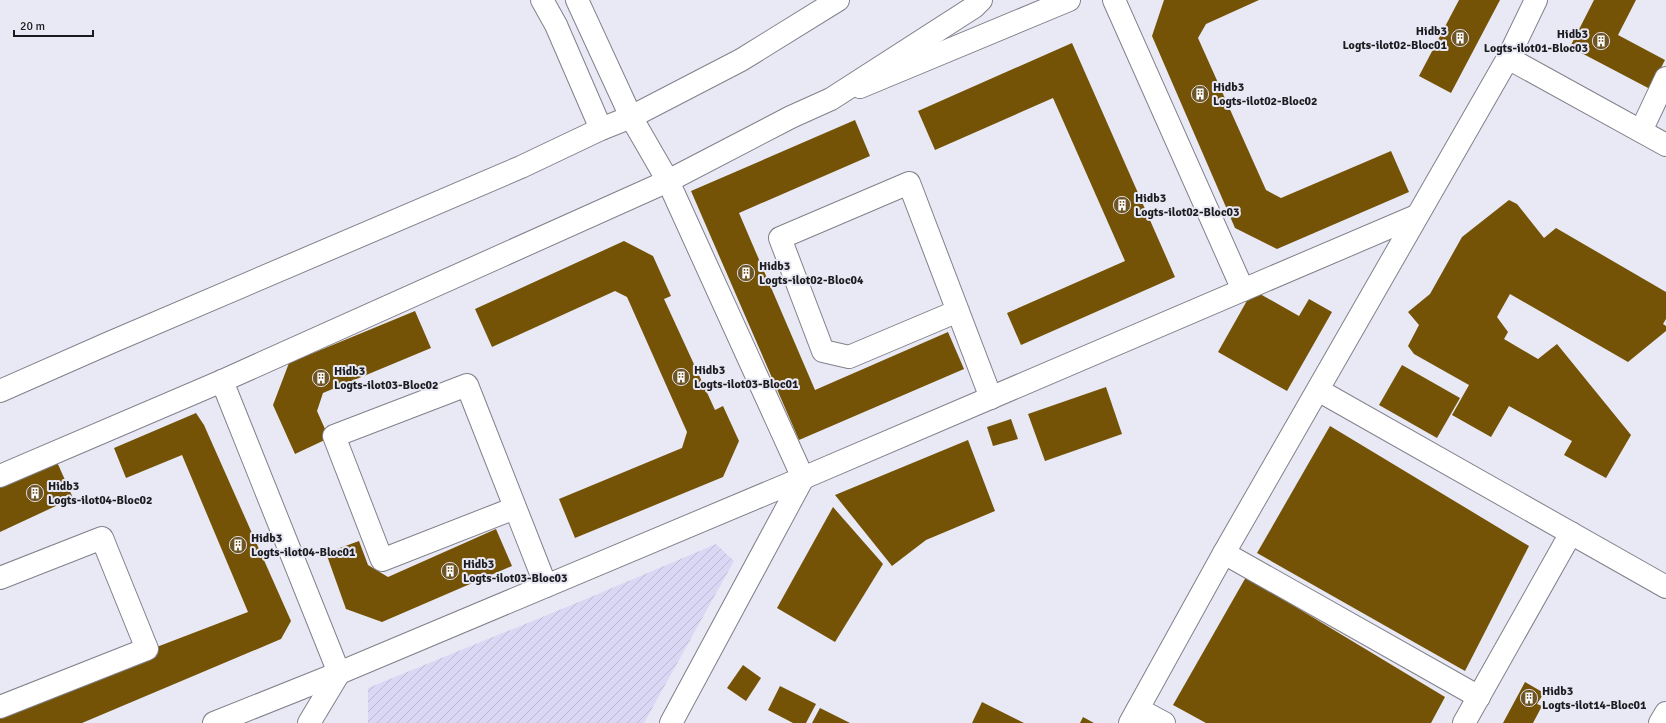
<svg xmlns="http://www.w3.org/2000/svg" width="1666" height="723" viewBox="0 0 1666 723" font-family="Signika,sans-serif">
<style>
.garden{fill:url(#garden-furrows)}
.building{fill:#745306}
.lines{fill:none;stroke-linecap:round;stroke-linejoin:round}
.minor-casing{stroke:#81808b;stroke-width:24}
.tertiary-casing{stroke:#81808b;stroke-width:24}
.minor{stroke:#fff;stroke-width:22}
.tertiary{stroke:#fff;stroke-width:22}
.labels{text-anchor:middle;stroke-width:4;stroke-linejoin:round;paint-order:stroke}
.poi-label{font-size:12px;font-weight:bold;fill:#1c1c20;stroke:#e9e9f5;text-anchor:start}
</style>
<defs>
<pattern id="garden-furrows" width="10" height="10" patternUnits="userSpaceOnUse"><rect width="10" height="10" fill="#d9d7f4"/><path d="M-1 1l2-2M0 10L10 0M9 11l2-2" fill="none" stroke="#bab8d1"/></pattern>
</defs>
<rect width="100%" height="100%" fill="#e9e9f5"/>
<!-- garden -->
<polygon class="garden" points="716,544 734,561 644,723 368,723 368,688 579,602"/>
<!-- building -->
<g class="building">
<polygon points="1164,0 1259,0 1206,24 1198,38 1266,190 1281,198 1391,151 1409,192 1277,249 1235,228 1152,36"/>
<polygon points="1459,0 1500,0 1451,93 1419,76"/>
<polygon points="1594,0 1636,0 1618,35 1665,60 1650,89 1570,47"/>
<polygon points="1072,43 1175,277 1021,345 1007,313 1125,261 1053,98 935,150 918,111"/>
<polygon points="855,120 870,156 739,213 815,390 948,332 964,369 799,440 691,191"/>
<polygon points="1509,200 1517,204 1544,238 1556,228 1666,292 1666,319 1663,324 1666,326 1666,331 1628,362 1510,294 1497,317 1508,332 1504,339 1538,359 1557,344 1631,435 1606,478 1564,455 1572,441 1509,406 1491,437 1452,415 1469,385 1414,354 1408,346 1419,325 1408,312 1430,294 1462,237"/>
<polygon points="624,241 653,256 671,296 664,299 715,410 723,406 739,441 723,477 575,538 559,499 682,448 687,432 627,297 615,291 492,347 475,309"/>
<polygon points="1253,290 1299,316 1309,299 1332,312 1287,391 1218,352"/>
<polygon points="415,311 431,348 323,393 317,411 329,438 295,454 273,405 289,363"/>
<polygon points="1402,365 1460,398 1437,438 1379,405"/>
<polygon points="1106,387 1122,434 1045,461 1028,414"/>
<polygon points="196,413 204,425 291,621 281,639 82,723 0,723 0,707 248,612 182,455 126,478 114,448"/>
<polygon points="1011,419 1018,439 993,446 987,427"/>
<polygon points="1330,426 1529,546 1465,671 1257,553"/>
<polygon points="968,440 995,511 926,540 892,566 835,495"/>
<polygon points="57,462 73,498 0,532 0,487"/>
<polygon points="833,507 883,564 835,642 777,608"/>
<polygon points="496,529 512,566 382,622 346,609 326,553 359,541 368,565 388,577"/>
<polygon points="1246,577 1445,697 1431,723 1206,723 1173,705"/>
<polygon points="743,665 761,678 746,701 727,688"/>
<polygon points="1525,682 1544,693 1537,704 1542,706 1533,723 1503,723"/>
<polygon points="780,686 816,704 806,723 793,723 768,710"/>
<polygon points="982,702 1024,723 972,723"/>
<polygon points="820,708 850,723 812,723"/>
<polygon points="1083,717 1094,723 1080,723"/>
</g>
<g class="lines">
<defs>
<g id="minor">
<polyline points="542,0 556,25 601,129"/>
<polyline points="577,0 631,117 668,181 803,478 671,723"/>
<polyline points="1114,0 1243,290"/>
<polyline points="1508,58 1666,145"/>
<polyline points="860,87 1069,0"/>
<polyline points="1641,131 1666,78"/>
<polyline points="958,311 849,357 823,351 780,238 909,183 991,398"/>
<polyline points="222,381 339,673 309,723"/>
<polyline points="1318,390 1666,587"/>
<polyline points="515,508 382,560 334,436 467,385 546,586"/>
<polyline points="1224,553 1479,697"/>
<polyline points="0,578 102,538 147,649 0,707"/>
<polyline points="1138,709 1164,723"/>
<polyline points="214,723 339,673 803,478 1416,216"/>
<polyline points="1130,723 1224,553 1508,58 1536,0"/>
<polyline points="1464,723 1571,533"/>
<polyline points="1660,723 1666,713"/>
</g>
<g id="tertiary">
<polyline points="0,391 109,343 521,167 601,129 631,117 741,60 838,0"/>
<polyline points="0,476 222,381 668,181 791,117 831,99 974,7 981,0"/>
</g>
</defs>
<!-- minor casing -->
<use href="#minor" class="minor-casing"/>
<!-- tertiary casing -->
<use href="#tertiary" class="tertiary-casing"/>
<!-- minor -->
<use href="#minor" class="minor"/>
<!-- tertiary -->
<use href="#tertiary" class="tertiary"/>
</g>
<!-- icons -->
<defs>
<symbol id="building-disc" viewBox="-11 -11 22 22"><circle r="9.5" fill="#6e5526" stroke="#e9e9f5"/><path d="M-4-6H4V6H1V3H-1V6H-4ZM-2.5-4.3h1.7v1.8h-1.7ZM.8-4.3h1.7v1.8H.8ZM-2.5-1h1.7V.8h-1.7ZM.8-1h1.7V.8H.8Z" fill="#fff"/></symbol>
</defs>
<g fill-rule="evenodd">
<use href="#building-disc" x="1450" y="28" width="20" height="20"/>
<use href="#building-disc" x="1591" y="31" width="20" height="20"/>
<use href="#building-disc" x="1190" y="84" width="20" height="20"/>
<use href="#building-disc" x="1112" y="195" width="20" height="20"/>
<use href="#building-disc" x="736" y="263" width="20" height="20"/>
<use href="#building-disc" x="671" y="367" width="20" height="20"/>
<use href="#building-disc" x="311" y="368" width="20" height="20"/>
<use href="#building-disc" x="25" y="483" width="20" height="20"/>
<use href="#building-disc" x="228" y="535" width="20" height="20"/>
<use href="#building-disc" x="440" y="561" width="20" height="20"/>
<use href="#building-disc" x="1519" y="688" width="20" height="20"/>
</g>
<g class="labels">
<!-- poi labels -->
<g class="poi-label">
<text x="1447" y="35" text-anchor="end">Hidb3<tspan x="1447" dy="14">Logts-ilot02-Bloc01</tspan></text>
<text x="1588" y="38" text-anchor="end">Hidb3<tspan x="1588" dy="14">Logts-ilot01-Bloc03</tspan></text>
<text x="1213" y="91">Hidb3<tspan x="1213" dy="14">Logts-ilot02-Bloc02</tspan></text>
<text x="1135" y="202">Hidb3<tspan x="1135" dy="14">Logts-ilot02-Bloc03</tspan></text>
<text x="759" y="270">Hidb3<tspan x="759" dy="14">Logts-ilot02-Bloc04</tspan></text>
<text x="694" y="374">Hidb3<tspan x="694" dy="14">Logts-ilot03-Bloc01</tspan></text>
<text x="334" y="375">Hidb3<tspan x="334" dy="14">Logts-ilot03-Bloc02</tspan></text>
<text x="48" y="490">Hidb3<tspan x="48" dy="14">Logts-ilot04-Bloc02</tspan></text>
<text x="251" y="542">Hidb3<tspan x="251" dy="14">Logts-ilot04-Bloc01</tspan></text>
<text x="463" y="568">Hidb3<tspan x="463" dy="14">Logts-ilot03-Bloc03</tspan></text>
<text x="1542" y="695">Hidb3<tspan x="1542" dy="14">Logts-ilot14-Bloc01</tspan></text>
</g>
</g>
<!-- scale -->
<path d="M14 30v6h79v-6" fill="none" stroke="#1c1c20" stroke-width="2"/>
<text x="20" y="30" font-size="12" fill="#1c1c20" stroke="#e9e9f5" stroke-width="3" paint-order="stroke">20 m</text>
</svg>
